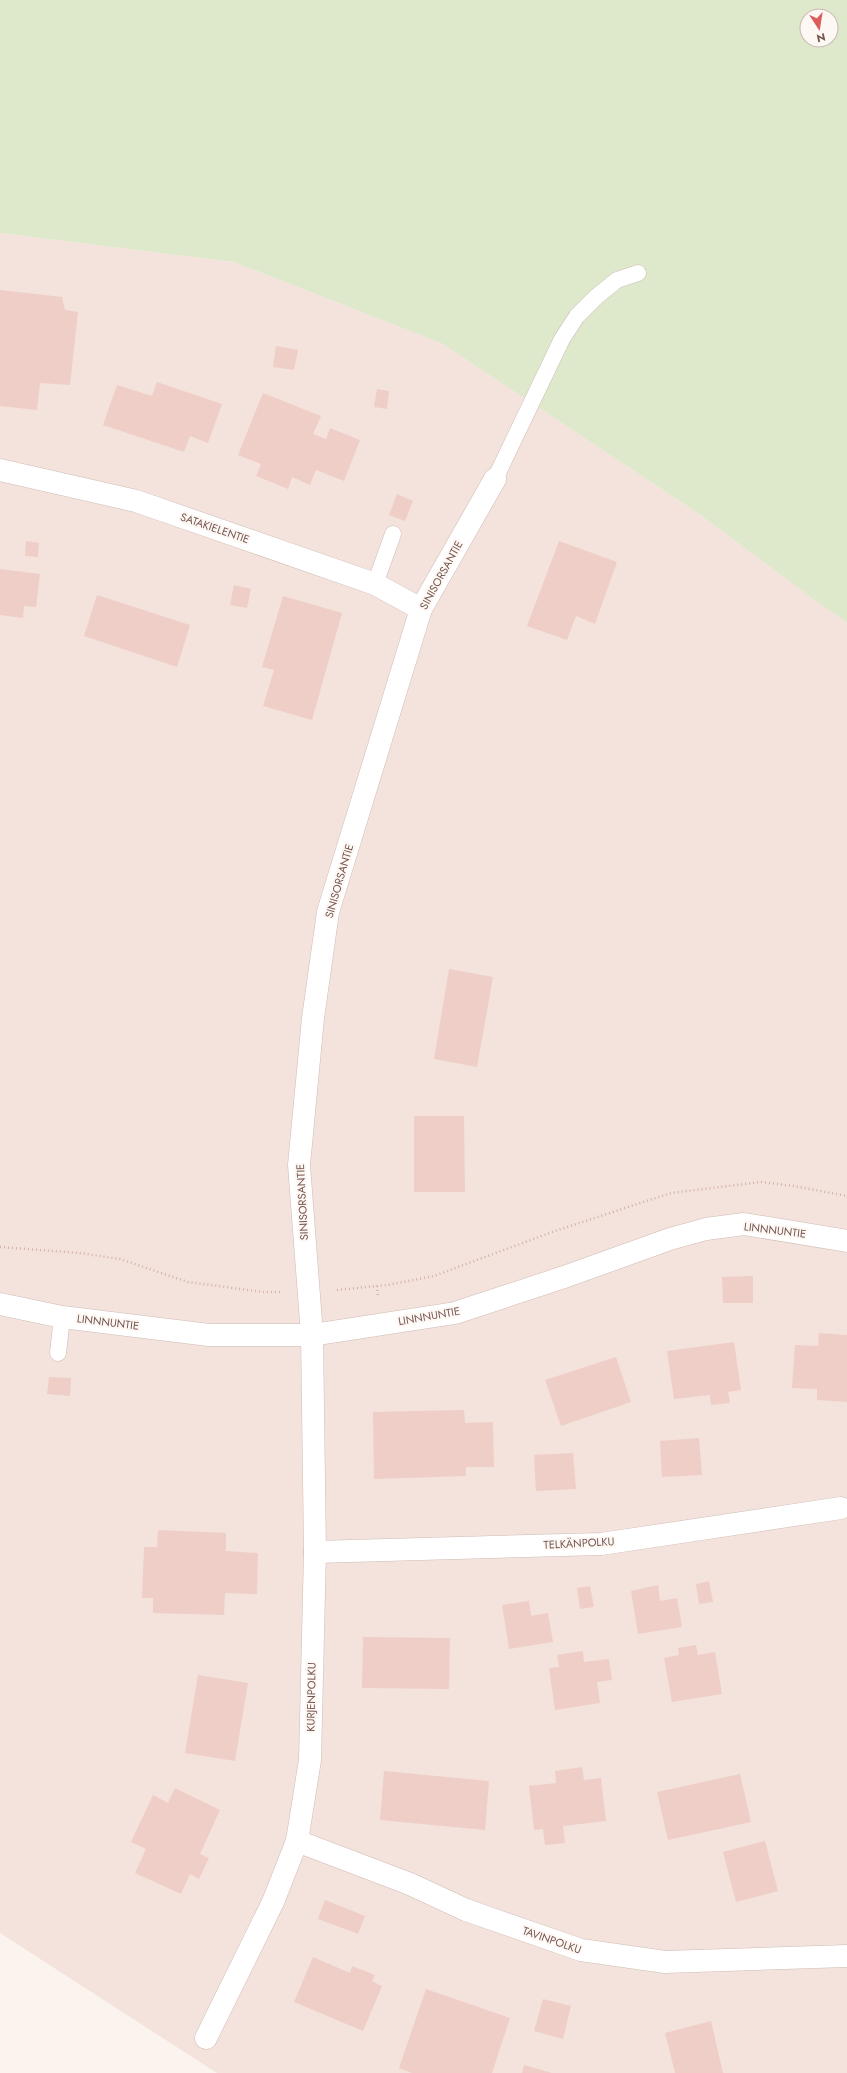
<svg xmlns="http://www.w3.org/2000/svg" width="847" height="2073" viewBox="0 0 847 2073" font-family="Jost,sans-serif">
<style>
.residential{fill:#f3e3dc}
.green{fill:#dee9cc;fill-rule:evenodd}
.building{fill:#efcec7}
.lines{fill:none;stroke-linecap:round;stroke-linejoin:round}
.lane-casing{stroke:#d0bbb5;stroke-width:17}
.street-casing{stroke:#d0bbb5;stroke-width:23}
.path{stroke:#d4b0a9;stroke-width:2.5;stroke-dasharray:1 3;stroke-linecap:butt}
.lane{stroke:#fff;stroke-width:16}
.street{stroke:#fff;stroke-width:22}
.labels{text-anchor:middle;stroke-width:4;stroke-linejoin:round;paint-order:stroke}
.street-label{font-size:11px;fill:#765651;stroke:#fef8f4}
</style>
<rect width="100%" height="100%" fill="#fbf3ed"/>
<!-- residential -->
<polygon class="residential" points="0,233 234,262 443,344 702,516 824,607 847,622 847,2073 217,2073 0,1933"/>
<!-- green -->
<path class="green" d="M0 0H847V622L824 607 702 516 443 344 234 262 0 233ZM807 16H831V40H807Z"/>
<!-- building -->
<g class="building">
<polygon points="0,290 62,297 65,310 78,312 70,385 40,383 37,410 0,406"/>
<polygon points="276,346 298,350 294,370 273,367"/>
<polygon points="157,382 222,404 208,443 190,436 184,452 103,425 117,385 152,396"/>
<polygon points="377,389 389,391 387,409 374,407"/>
<polygon points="263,393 321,416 313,434 326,439 330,428 360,440 344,481 316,470 310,485 292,477 288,489 256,476 261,464 238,455"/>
<polygon points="397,494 413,501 405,521 389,515"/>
<polygon points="26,541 39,543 38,557 25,556"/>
<polygon points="559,541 617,562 595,624 576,616 567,640 527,626"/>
<polygon points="0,569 40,574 36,607 24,606 23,618 0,615"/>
<polygon points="234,585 251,589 247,608 230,605"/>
<polygon points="97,595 190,625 177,667 84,636"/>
<polygon points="283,596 342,613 312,720 263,706 274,670 262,667"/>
<polygon points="449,969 493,977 477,1067 434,1059"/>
<polygon points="414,1116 464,1116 465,1192 414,1192"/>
<polygon points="753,1276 753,1303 723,1303 722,1277"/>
<polygon points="819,1333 847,1335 847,1402 817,1400 817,1389 792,1388 795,1345 818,1346"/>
<polygon points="734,1342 741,1390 728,1392 730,1403 711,1405 710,1395 674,1399 667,1351"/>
<polygon points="616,1357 631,1402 561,1426 545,1380"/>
<polygon points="49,1377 71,1378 70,1396 47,1394"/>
<polygon points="464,1410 465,1423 493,1422 494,1467 466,1467 466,1476 374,1479 373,1412"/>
<polygon points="699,1438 702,1475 662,1477 660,1441"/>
<polygon points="573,1453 576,1489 536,1491 534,1455"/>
<polygon points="158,1530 226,1533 226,1551 258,1553 257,1594 225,1593 224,1615 153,1613 153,1598 142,1598 144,1547 157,1547"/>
<polygon points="709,1581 713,1602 699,1604 696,1584"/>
<polygon points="658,1585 660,1601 677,1598 682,1627 638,1634 631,1591"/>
<polygon points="590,1586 594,1607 580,1609 577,1588"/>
<polygon points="529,1601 531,1616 548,1613 553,1642 509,1649 502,1605"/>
<polygon points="363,1637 450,1638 449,1689 362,1688"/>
<polygon points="696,1645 698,1655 715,1652 722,1694 672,1702 664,1658 679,1655 678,1648"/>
<polygon points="583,1651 584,1662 609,1659 612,1680 597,1682 600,1703 555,1710 549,1668 559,1667 557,1655"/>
<polygon points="198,1675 248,1683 235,1761 185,1753"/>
<polygon points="582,1767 584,1780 601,1778 606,1821 563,1826 565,1843 545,1845 543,1829 534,1830 529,1786 556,1783 555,1771"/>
<polygon points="384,1771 489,1781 485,1830 380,1820"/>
<polygon points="740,1774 751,1822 668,1840 657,1792"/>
<polygon points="175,1788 220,1810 200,1854 209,1858 199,1879 190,1874 181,1894 135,1873 146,1849 131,1842 153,1795 168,1803"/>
<polygon points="765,1841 778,1891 736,1902 723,1852"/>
<polygon points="325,1900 365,1916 358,1934 318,1919"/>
<polygon points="313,1957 350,1973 352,1966 375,1975 372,1981 382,1986 363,2031 294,2002"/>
<polygon points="426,1989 510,2018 492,2073 412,2073 399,2068"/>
<polygon points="543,1999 571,2006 563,2039 534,2031"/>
<polygon points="711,2021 723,2073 675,2073 665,2033"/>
<polygon points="524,2065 552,2073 522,2073"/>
</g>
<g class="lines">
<defs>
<g id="lane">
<polyline points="495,479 562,339 577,316 596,297 617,280 638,273"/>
<polyline points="375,584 393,534"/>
<polyline points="58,1353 62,1317"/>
</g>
<g id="street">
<polyline points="0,470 136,501 375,584 421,609"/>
<polyline points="0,1304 62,1317 209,1335 312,1335 455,1313 564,1277 670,1239 706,1229 744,1224 847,1241"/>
<polyline points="315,1552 601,1544 841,1508"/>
<polyline points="297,1841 410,1884 466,1910 581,1950 665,1962 847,1956"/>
<polyline points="206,2038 273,1902 297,1841 310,1760 315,1552 312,1335 299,1165 313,1018 328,912 421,609 495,479"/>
</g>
</defs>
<!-- lane casing -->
<use href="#lane" class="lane-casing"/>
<!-- street casing -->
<use href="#street" class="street-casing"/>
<!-- path -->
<g class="path">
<polyline points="0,1247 80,1253 120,1259 188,1282 263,1292 281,1292"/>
<polyline points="377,1286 378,1296"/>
<polyline points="337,1290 387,1285 434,1276 555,1231 671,1193 761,1182 794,1186 847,1196"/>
</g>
<!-- lane -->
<use href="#lane" class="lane"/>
<!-- street -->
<use href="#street" class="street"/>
</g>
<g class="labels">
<!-- street labels -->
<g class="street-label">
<text transform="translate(215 528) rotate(19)" y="4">SATAKIELENTIE</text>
<text transform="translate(441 575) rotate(-61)" y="4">SINISORSANTIE</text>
<text transform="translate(339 881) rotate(-74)" y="4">SINISORSANTIE</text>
<text transform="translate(302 1202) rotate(-93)" y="4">SINISORSANTIE</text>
<text transform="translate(775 1230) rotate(7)" y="4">LINNNUNTIE</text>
<text transform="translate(429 1316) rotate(-10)" y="4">LINNNUNTIE</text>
<text transform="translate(108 1322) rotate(7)" y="4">LINNNUNTIE</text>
<text transform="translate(579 1543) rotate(-3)" y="4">TELKÄNPOLKU</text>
<text transform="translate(311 1697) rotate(-89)" y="4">KURJENPOLKU</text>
<text transform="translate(552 1940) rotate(19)" y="4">TAVINPOLKU</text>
</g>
</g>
<!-- north arrow -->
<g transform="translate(819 28) rotate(168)"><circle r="19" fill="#fef8f4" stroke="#c8b7b3"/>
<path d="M0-3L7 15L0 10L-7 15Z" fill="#da5e5e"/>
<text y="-6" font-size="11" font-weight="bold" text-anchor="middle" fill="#765651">N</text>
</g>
</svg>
